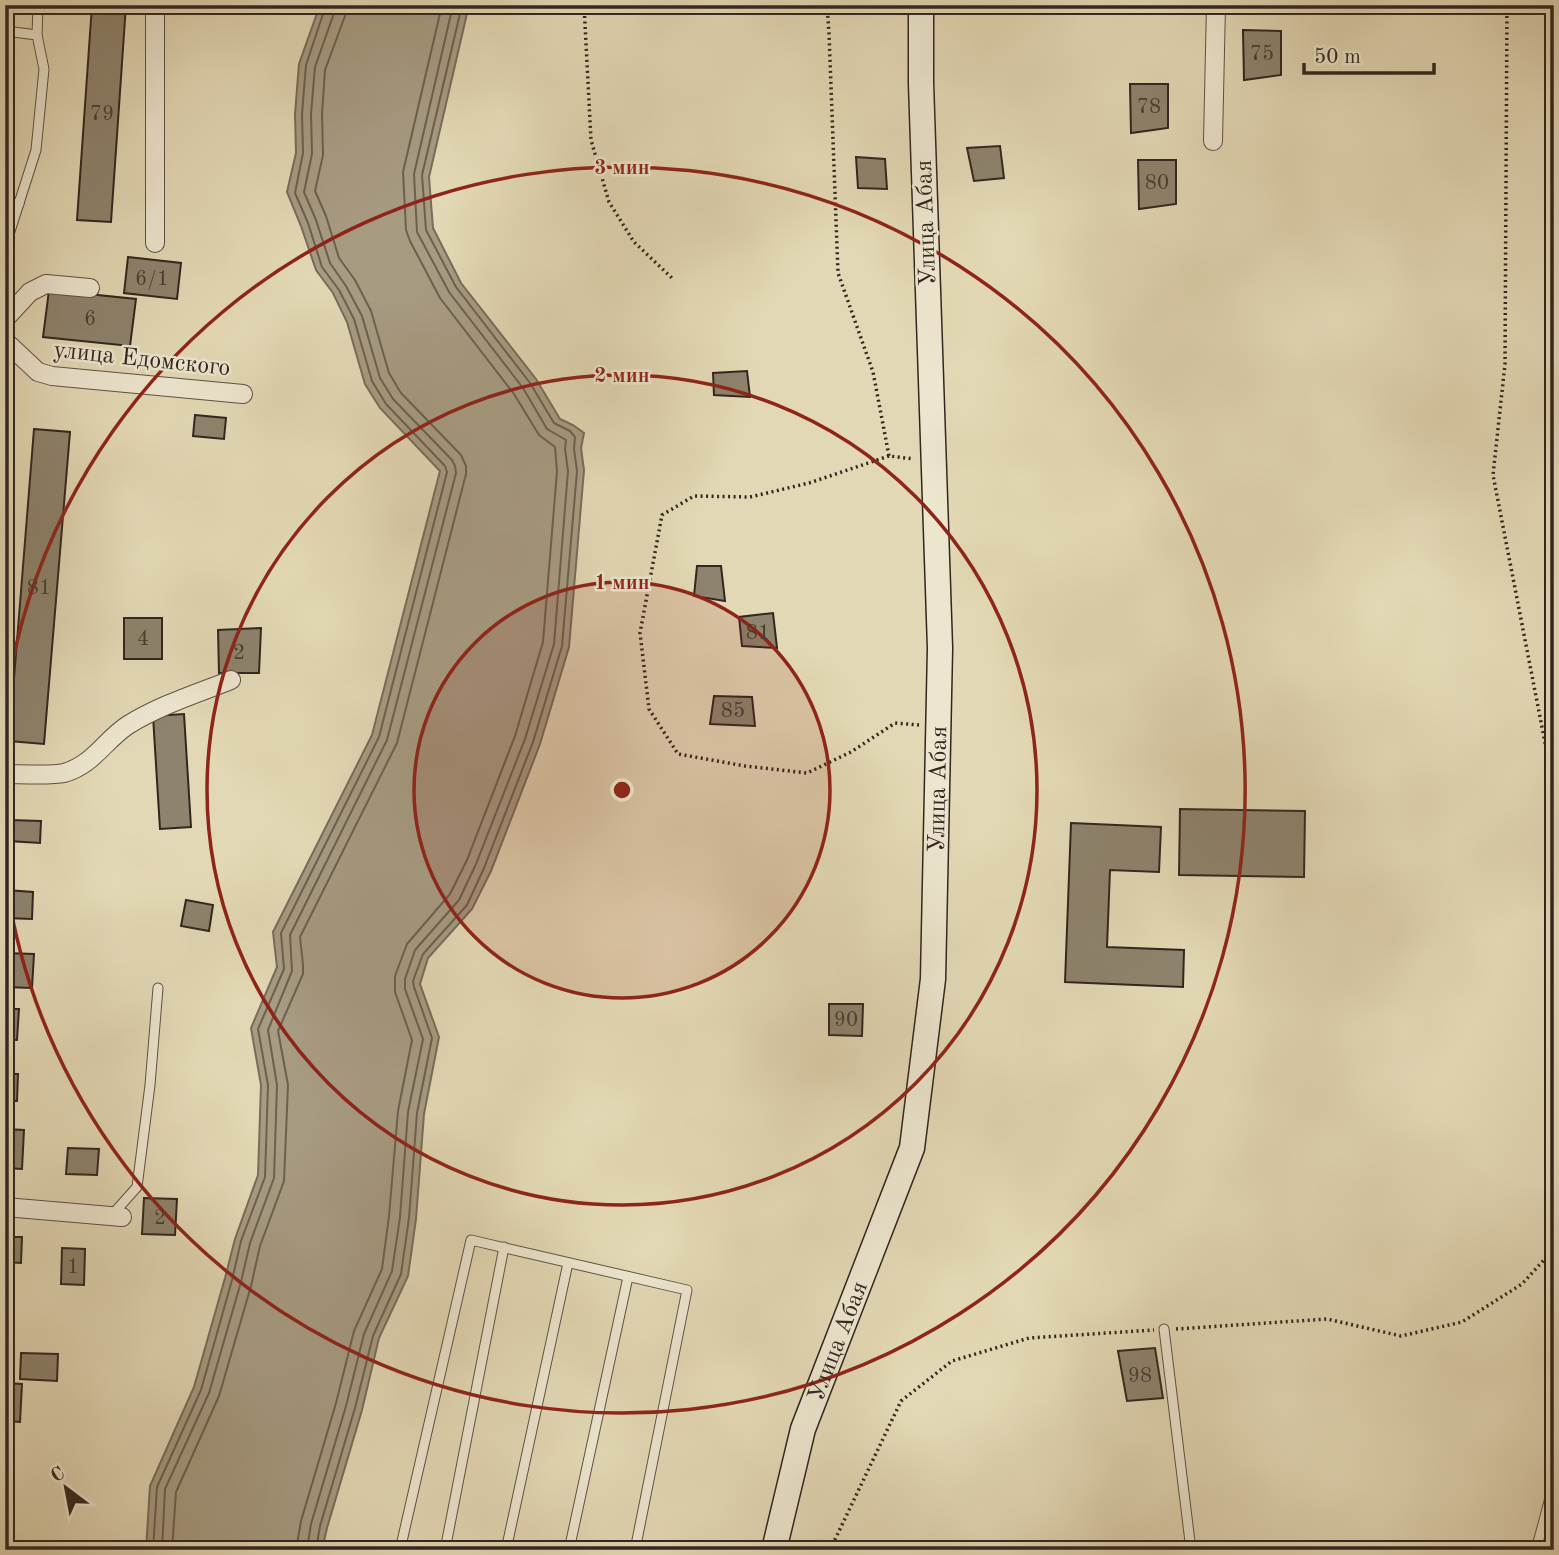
<svg xmlns="http://www.w3.org/2000/svg" width="1559" height="1555" viewBox="0 0 1559 1555" font-family="'Old Standard TT',serif">
<style>
.water{fill:#a79b82;stroke:#786c5b;stroke-width:2}
.lines{fill:none;stroke-linecap:round;stroke-linejoin:round}
.shore{stroke:#6c6051;stroke-width:2}
.building{fill:#8e836d;stroke:#322620;stroke-width:2}
.lane-casing{stroke:#5e5245;stroke-width:11}
.street-casing{stroke:#5e5245;stroke-width:20}
.secondary-casing{stroke:#322620;stroke-width:27}
.path{stroke:#322620;stroke-width:3.5;stroke-dasharray:2 3.5;stroke-linecap:butt}
.lane{stroke:#ede6cf;stroke-width:9}
.street{stroke:#ede6cf;stroke-width:18}
.secondary{stroke:#ede6cf;stroke-width:24}
.ring{fill:none;stroke:#8f2418;stroke-width:3.5}
.labels{text-anchor:middle;stroke-width:5;stroke-linejoin:round;paint-order:stroke}
.number-label{font-size:21px;fill:#493d33}
.street-label{font-size:24px;fill:#322620;stroke:#ede6cf}
.centre{fill:#8f2418;stroke:#ede6cf;stroke-width:3.5}
.ring-label{font-size:21px;text-anchor:middle;font-weight:bold;fill:#8f2418;stroke:#ede6cf;stroke-width:5;stroke-linejoin:round;paint-order:stroke}
</style>
<rect width="100%" height="100%" fill="#e3d8b5"/>
<filter id="stains"><feTurbulence type="fractalNoise" baseFrequency=".00286" numOctaves="4"/><feColorMatrix values="0 0 0 0 .2 0 0 0 0 .09 0 0 0 0 .02 0 0 0 .5 -.17"/></filter>
<radialGradient id="worn" r=".72"><stop offset=".6" stop-color="#630" stop-opacity="0"/><stop offset="1" stop-color="#630" stop-opacity=".3"/></radialGradient>
<!-- water -->
<polygon class="water" points="320,5 469,5 429,177 433,228 461,283 536,379 560,419 573,425 584,433 581,448 584,470 569,647 540,744 491,871 472,909 428,958 420,984 439,1037 424,1114 416,1219 408,1276 379,1338 362,1410 327,1528 322,1550 146,1550 150,1486 194,1387 225,1278 235,1239 258,1175 261,1085 251,1028 277,967 273,932 372,735 440,471 380,408 365,384 347,322 333,293 316,270 301,226 287,192 296,153 295,114 299,64"/>
<g class="lines">
<!-- shore -->
<g class="shore">
<polyline points="153,1550 157,1487 201,1390 232,1280 241,1241 265,1177 268,1085 258,1029 284,969 281,933 379,737 447,472 445,466 386,404 372,381 354,319 339,290 322,267 308,223 295,193 303,153 302,114 306,65 326,5"/>
<polyline points="162,1550 165,1489 209,1393 241,1282 250,1243 274,1178 277,1085 268,1030 292,971 290,935 387,740 456,473 455,466 452,460 393,399 380,378 362,316 346,286 330,263 316,220 304,192 312,154 311,114 315,67 333,16 335,5"/>
<polyline points="172,1550 176,1492 219,1396 251,1286 260,1246 284,1181 288,1085 278,1031 303,974 303,965 300,937 397,743 466,474 466,466 461,455 401,393 389,373 371,311 355,280 339,258 326,216 315,191 323,155 322,114 325,70 345,16 346,5"/>
<polyline points="296,1550 301,1521 336,1403 354,1331 382,1269 389,1216 398,1111 412,1040 395,992 395,976 407,944 450,894 467,860 515,736 543,642 557,471 555,447 539,435 514,394 440,298 410,241 406,230 403,172 442,5"/>
<polyline points="307,1550 311,1524 346,1406 364,1334 392,1271 400,1217 408,1112 423,1039 405,989 405,979 415,950 459,900 476,864 525,739 554,644 568,471 565,449 566,440 547,429 523,388 449,292 417,232 414,174 453,5"/>
<polyline points="316,1550 320,1526 355,1408 373,1336 401,1274 409,1218 417,1113 432,1038 414,987 413,981 423,954 467,905 484,868 533,742 562,646 577,471 574,449 575,437 570,431 554,423 530,383 456,287 426,230 422,175 462,5"/>
</g>
</g>
<!-- building -->
<g class="building">
<polygon points="92,5 126,5 111,222 77,220"/>
<polygon points="941,5 987,5 987,13 942,14"/>
<polygon points="1246,5 1274,5 1246,9"/>
<polygon points="1243,30 1281,31 1281,75 1244,80"/>
<polygon points="1130,84 1168,84 1168,128 1131,133"/>
<polygon points="1000,146 1004,178 974,181 967,148"/>
<polygon points="856,157 885,159 887,189 858,188"/>
<polygon points="1138,160 1176,160 1176,204 1139,209"/>
<polygon points="128,257 181,263 177,299 124,293"/>
<polygon points="49,290 136,299 130,346 43,337"/>
<polygon points="747,371 750,397 714,395 713,373"/>
<polygon points="195,415 226,418 224,439 193,436"/>
<polygon points="34,429 70,432 44,744 9,741"/>
<polygon points="697,566 721,566 725,601 694,596"/>
<polygon points="773,613 777,648 742,646 739,617"/>
<rect x="124" y="618" width="38" height="41"/>
<polygon points="261,628 259,673 219,673 218,630"/>
<polygon points="714,696 752,697 755,726 710,724"/>
<polygon points="184,714 191,827 160,829 153,716"/>
<polygon points="1180,809 1305,811 1304,877 1179,875"/>
<polygon points="9,820 41,821 40,843 8,841"/>
<polygon points="1071,823 1161,827 1159,872 1110,870 1107,947 1184,950 1183,987 1065,982"/>
<polygon points="6,890 33,892 32,919 5,918"/>
<polygon points="186,900 213,905 209,931 181,926"/>
<polygon points="5,953 34,954 32,988 5,987"/>
<polygon points="829,1004 863,1004 862,1036 829,1035"/>
<polygon points="5,1009 19,1009 17,1040 5,1039"/>
<polygon points="5,1074 18,1074 17,1101 5,1101"/>
<polygon points="5,1129 24,1130 22,1169 5,1168"/>
<polygon points="68,1148 99,1149 97,1175 66,1174"/>
<polygon points="144,1198 177,1199 175,1235 142,1234"/>
<polygon points="5,1237 22,1237 21,1263 5,1262"/>
<polygon points="62,1248 85,1249 84,1285 61,1284"/>
<polygon points="1155,1348 1163,1398 1127,1401 1118,1351"/>
<polygon points="21,1353 58,1354 57,1381 20,1379"/>
<polygon points="5,1383 22,1384 20,1422 5,1421"/>
</g>
<g class="lines">
<defs>
<g id="lane">
<polyline points="5,31 37,35 44,69 36,150 5,247"/>
<polyline points="37,35 38,5"/>
<polyline points="5,202 19,204"/>
<polyline points="112,1215 137,1187 150,1085 158,988"/>
<polyline points="1164,1329 1191,1550"/>
<polyline points="400,1550 471,1240 687,1290 635,1550"/>
<polyline points="445,1550 504,1247"/>
<polyline points="506,1550 568,1263"/>
<polyline points="569,1550 628,1277"/>
<polyline points="1536,1550 1554,1483"/>
</g>
<g id="street">
<polyline points="1213,141 1216,5"/>
<polyline points="155,243 155,5"/>
<polyline points="5,319 30,292 46,284 90,288"/>
<polyline points="5,341 38,372 52,376 243,394"/>
<path d="M5 774C20 774 51 776 64 773 93 765 105 740 128 725 160 705 196 694 231 680"/>
<polyline points="5,1207 122,1217"/>
</g>
<g id="secondary">
<path id="s1" d="M774 1550 803 1429 912 1148 933 979 940 648 921 83V5"/>
</g>
</defs>
<!-- lane casing -->
<use href="#lane" class="lane-casing"/>
<!-- street casing -->
<use href="#street" class="street-casing"/>
<!-- secondary casing -->
<use href="#secondary" class="secondary-casing"/>
<!-- path -->
<g class="path">
<polyline points="584,5 591,140 609,202 634,242 673,279"/>
<polyline points="827,5 829,33 838,273 873,372 889,456 914,459"/>
<polyline points="1507,5 1505,364 1493,475 1554,789"/>
<polyline points="889,456 809,483 750,497 694,496 662,515 640,633 649,709 678,754 745,766 807,773 851,752 895,723 919,725"/>
<polyline points="1176,1329 1327,1319 1401,1336 1462,1322 1522,1284 1554,1249"/>
<polyline points="830,1550 901,1401 952,1361 1029,1338 1154,1330"/>
</g>
<!-- lane -->
<use href="#lane" class="lane"/>
<!-- street -->
<use href="#street" class="street"/>
<!-- secondary -->
<use href="#secondary" class="secondary"/>
</g>
<!-- distance rings -->
<circle cx="622" cy="790" r="208" fill="#8f2418" fill-opacity=".12"/>
<g class="ring">
<circle cx="622" cy="790" r="208"/>
<circle cx="622" cy="790" r="415"/>
<path d="M6 698A623 623 0 1 1 6 882"/>
</g>
<g class="labels">
<!-- number labels -->
<g class="number-label">
<text x="1262" y="60">75</text>
<text x="1149" y="113">78</text>
<text x="102" y="120">79</text>
<text x="1157" y="189">80</text>
<text x="152" y="285">6/1</text>
<text x="90" y="325">6</text>
<text x="39" y="594">81</text>
<text x="758" y="639">81</text>
<text x="143" y="645">4</text>
<text x="239" y="659">2</text>
<text x="733" y="717">85</text>
<text x="846" y="1026">90</text>
<text x="160" y="1224">2</text>
<text x="73" y="1273">1</text>
<text x="1140" y="1382">98</text>
</g>
<!-- street labels -->
<g class="street-label">
<text transform="translate(925 223) rotate(-92)" y="8">Улица Абая</text>
<text transform="translate(142 358) rotate(6)" y="8">улица Едомского</text>
<text dy="8" stroke="none"><textPath href="#s1" startOffset="786">Улица Абая</textPath></text>
<text dy="8" stroke="none"><textPath href="#s1" startOffset="219">Улица Абая</textPath></text>
</g>
</g>
<circle cx="622" cy="790" r="10" class="centre"/>
<g class="ring-label">
<text x="622" y="174">3 мин</text>
<text x="622" y="382">2 мин</text>
<text x="622" y="589">1 мин</text>
</g>
<!-- margin -->
<rect width="1559" height="1555" fill="none" stroke="#e3d8b5" stroke-width="28"/>
<rect x="7" y="7" width="1545" height="1541" fill="none" stroke="#322620" stroke-width="3.5"/>
<rect x="14" y="14" width="1531" height="1527" fill="none" stroke="#322620" stroke-width="2"/>
<!-- north arrow -->
<g transform="translate(66 1488) rotate(328)" stroke="#ede6cf" stroke-width="5" paint-order="stroke">
<path d="M0-5L12 26L0 18L-12 26Z" fill="#322620"/>
<text y="-10" font-size="19" font-weight="bold" text-anchor="middle" fill="#322620">С</text>
</g>
<!-- scale -->
<path d="M1304 63v10h130v-10" fill="none" stroke="#322620" stroke-width="3.5"/>
<text x="1314" y="63" font-size="21" fill="#322620" stroke="#ede6cf" stroke-width="5" paint-order="stroke">50 m</text>
<rect width="100%" height="100%" filter="url(#stains)"/>
<rect width="100%" height="100%" fill="url(#worn)"/>
</svg>
